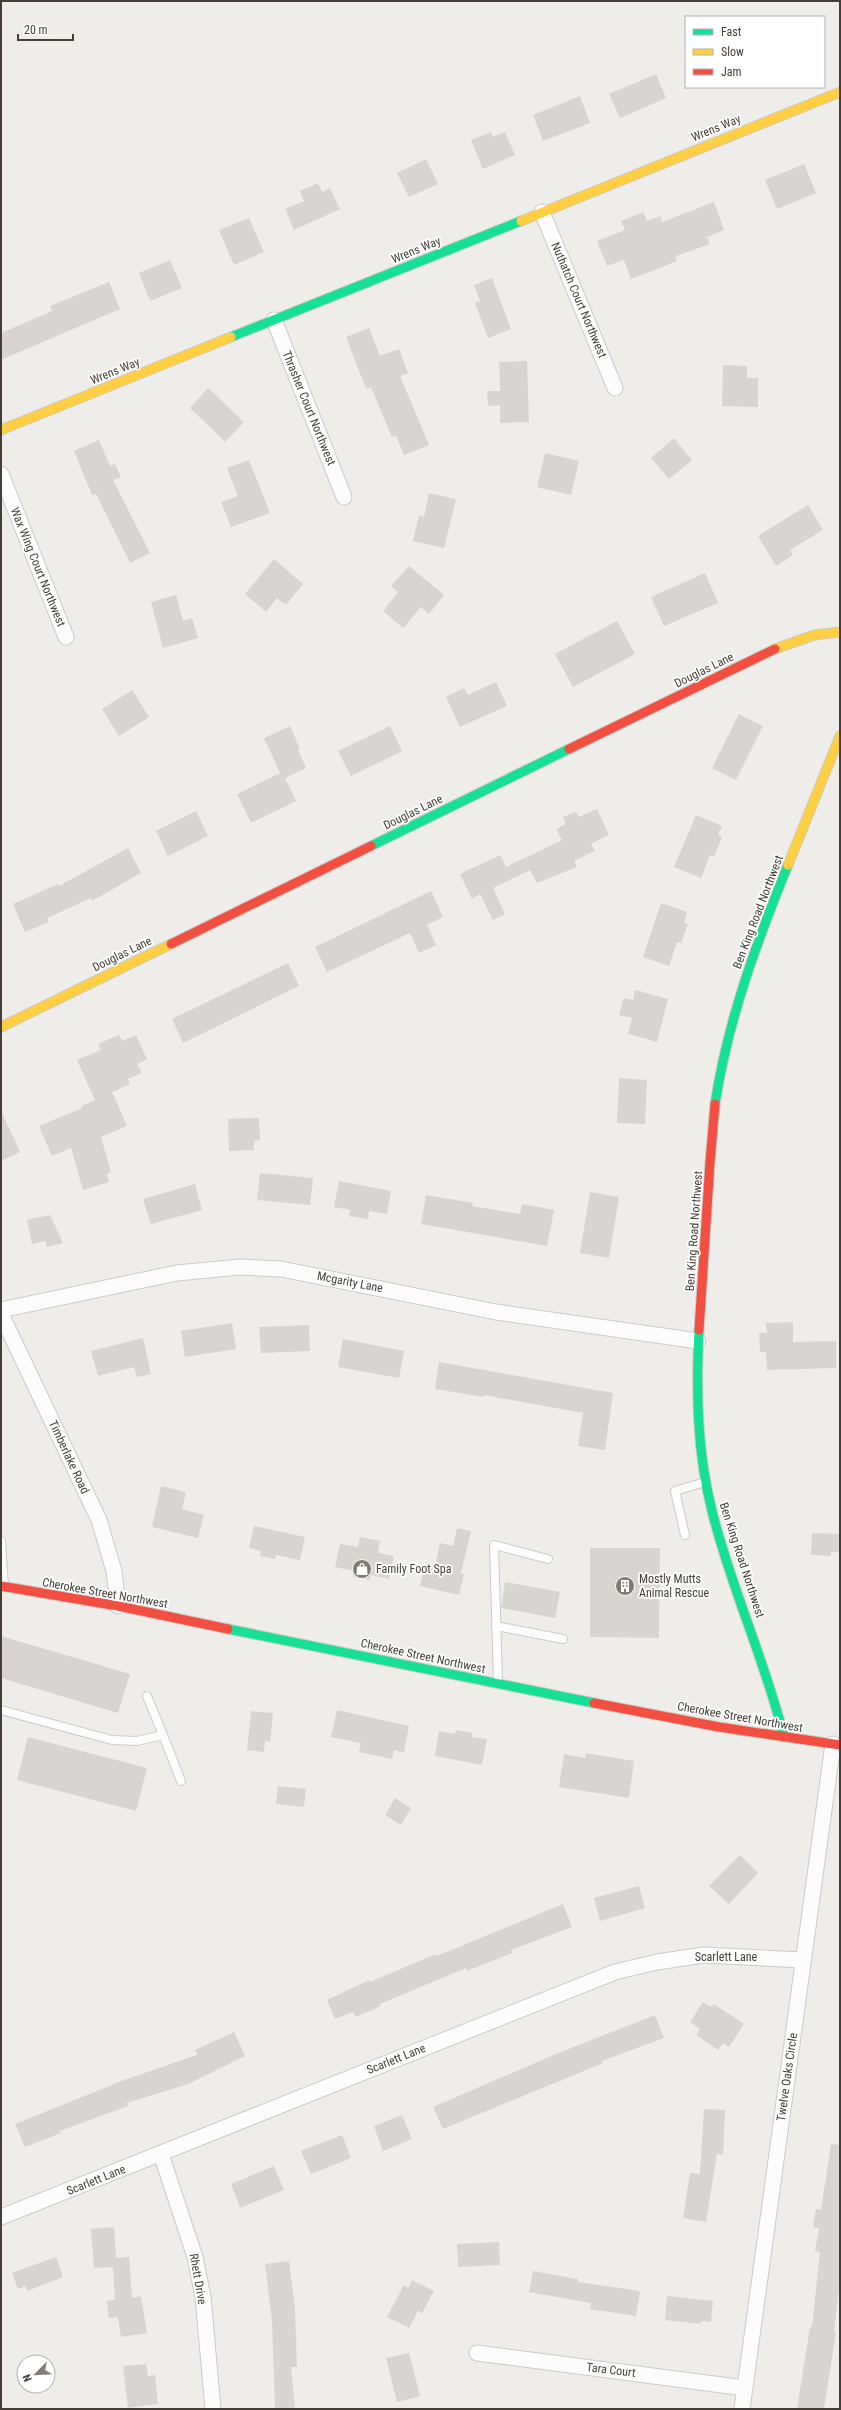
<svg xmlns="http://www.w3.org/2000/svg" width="841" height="2410" viewBox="0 0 841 2410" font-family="'Roboto Condensed',sans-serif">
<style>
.building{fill:#d7d4d1}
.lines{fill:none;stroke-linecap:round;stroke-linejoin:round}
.lane-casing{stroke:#cdcbc7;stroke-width:10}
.street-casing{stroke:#cdcbc7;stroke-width:17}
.fast-casing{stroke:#cdcac1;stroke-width:11}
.slow-casing{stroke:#cdcac1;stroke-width:11}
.jam-casing{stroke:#cdcac1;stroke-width:11}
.lane{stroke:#fdfcfc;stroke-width:8}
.street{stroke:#fdfcfc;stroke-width:15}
.fast{stroke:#16e098;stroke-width:9}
.slow{stroke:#ffcf43;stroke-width:9}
.jam{stroke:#f24e42;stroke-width:9}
.labels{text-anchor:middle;stroke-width:3.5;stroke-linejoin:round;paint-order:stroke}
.street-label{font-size:12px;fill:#443e36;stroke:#fff}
.poi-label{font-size:12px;fill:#443e36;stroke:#fff;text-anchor:start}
</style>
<rect width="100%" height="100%" fill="#efedea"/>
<!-- building -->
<g class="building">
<polygon points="656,74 666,98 620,118 609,94"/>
<polygon points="580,96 590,123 543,141 533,115"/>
<polygon points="491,132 493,137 505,132 515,155 483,169 471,140"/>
<polygon points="426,159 438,184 409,197 397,173"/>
<polygon points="804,164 816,193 777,209 765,180"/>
<polygon points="318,183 322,192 330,188 340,209 294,230 285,209 304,201 300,191"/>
<polygon points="714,202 724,230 707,237 710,244 676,256 677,261 631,279 624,260 607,266 597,241 625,230 621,221 643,212 647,221 660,216 662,222"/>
<polygon points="249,218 264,252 234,265 219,230"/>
<polygon points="170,260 182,288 150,301 139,273"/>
<polygon points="492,278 511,329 488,338 475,303 480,301 474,285"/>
<polygon points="109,282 120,309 1,360 1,333 52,311 50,306"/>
<polygon points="369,328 380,356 399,349 408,373 400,376 429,445 404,455 396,436 392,437 371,387 366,389 346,337"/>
<polygon points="527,361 529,422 500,423 500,405 488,406 487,391 500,391 499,362"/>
<polygon points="723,365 747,366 747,378 758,378 758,407 722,406"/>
<polygon points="208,388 244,422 225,442 190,408"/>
<polygon points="674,438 692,460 669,479 651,458"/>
<polygon points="99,440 110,466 115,464 121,477 113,480 150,553 130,563 96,494 92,495 74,451"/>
<polygon points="545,453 579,461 571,495 537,487"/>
<polygon points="249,460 270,513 231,527 221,502 238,496 227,468"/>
<polygon points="429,493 456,499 444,548 413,541 419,515 424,517"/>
<polygon points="808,505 823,530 790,550 793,555 776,566 758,536"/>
<polygon points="274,559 303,584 286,605 277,598 266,612 245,594"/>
<polygon points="409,566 444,595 429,614 421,607 403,628 383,611 398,592 391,586"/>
<polygon points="705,573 718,603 664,626 651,597"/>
<polygon points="176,595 183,621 192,618 198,638 163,648 151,602"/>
<polygon points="617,621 635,654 573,687 555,654"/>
<polygon points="496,682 507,706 460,727 446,697 464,688 468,695"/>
<polygon points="132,690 149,717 119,736 102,709"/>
<polygon points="739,714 763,726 736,780 712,768"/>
<polygon points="290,726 300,749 298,750 306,768 285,778 296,801 251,823 237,794 280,773 264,738"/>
<polygon points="390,726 402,751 351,776 338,751"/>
<polygon points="597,809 609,835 591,844 595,851 574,861 577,867 537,883 530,870 493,888 505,914 493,920 480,894 472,899 460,874 500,855 506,867 562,840 556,829 566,824 563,817 576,812 579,817"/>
<polygon points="196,811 208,836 168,856 156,831"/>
<polygon points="696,815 722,826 718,835 722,837 714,857 710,855 701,878 674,867"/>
<polygon points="128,848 141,873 92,901 91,898 47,918 49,922 25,932 13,904 58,884 59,886"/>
<polygon points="431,891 443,917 427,925 436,945 419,953 410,933 327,972 315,947"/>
<polygon points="661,903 687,912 684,923 688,924 681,943 677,942 669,966 643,957"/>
<polygon points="288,963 299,986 183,1043 172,1019"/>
<polygon points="635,990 668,999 657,1042 628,1034 632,1018 619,1015 624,998 633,1000"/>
<polygon points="119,1035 122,1041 136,1035 147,1059 137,1064 142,1073 128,1079 130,1084 112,1092 127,1126 101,1137 111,1172 107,1174 109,1182 83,1190 71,1148 52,1156 39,1126 82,1108 81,1106 95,1100 77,1060 101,1050 98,1044"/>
<polygon points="619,1078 647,1080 645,1124 617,1123"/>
<polygon points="1,1111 20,1152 1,1161"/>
<polygon points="259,1118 260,1140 254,1141 254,1150 229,1151 228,1119"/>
<polygon points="260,1173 313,1178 310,1205 257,1200"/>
<polygon points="339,1181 391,1191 387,1214 369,1211 368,1219 349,1216 350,1210 334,1207"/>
<polygon points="195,1184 202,1210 151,1224 143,1199"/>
<polygon points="590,1192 619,1197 609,1258 580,1253"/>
<polygon points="426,1195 473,1203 472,1206 520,1214 522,1204 554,1210 547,1246 421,1224"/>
<polygon points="50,1215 63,1243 47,1247 45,1241 32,1244 27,1220"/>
<polygon points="793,1322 793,1342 836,1341 836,1368 767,1370 766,1352 760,1352 759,1333 767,1333 766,1323"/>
<polygon points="232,1323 236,1349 185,1357 181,1331"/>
<polygon points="309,1325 310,1351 261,1353 259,1327"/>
<polygon points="143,1338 151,1374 137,1377 134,1367 98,1376 91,1351"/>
<polygon points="343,1339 404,1351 399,1378 338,1367"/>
<polygon points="439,1362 613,1393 605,1450 578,1446 583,1413 484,1395 484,1397 435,1389"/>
<polygon points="161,1486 186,1492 182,1509 204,1515 198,1538 152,1527"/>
<polygon points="254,1526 305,1537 300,1560 276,1555 275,1559 260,1556 261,1551 249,1548"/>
<polygon points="457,1528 471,1531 461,1573 464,1574 459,1595 420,1586 425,1564 435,1566 440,1543 453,1546"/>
<polygon points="812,1533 840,1534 840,1552 831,1552 831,1556 811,1555"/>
<polygon points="360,1537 380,1541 378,1553 394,1556 389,1579 371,1575 370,1580 353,1577 354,1571 335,1567 340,1544 358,1547"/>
<polygon points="590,1548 660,1548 659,1638 590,1637"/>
<polygon points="505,1582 560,1592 555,1618 501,1608"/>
<polygon points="1,1636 130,1674 118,1713 1,1678"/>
<polygon points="337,1710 409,1726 404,1752 394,1750 392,1759 359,1752 361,1743 331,1737"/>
<polygon points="251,1711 273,1713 270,1742 265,1741 264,1752 247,1750"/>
<polygon points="456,1730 472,1733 472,1737 487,1739 482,1765 435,1756 439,1731 455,1734"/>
<polygon points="28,1737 147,1768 136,1811 17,1780"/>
<polygon points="586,1753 634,1761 629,1798 559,1787 564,1754 585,1758"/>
<polygon points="278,1786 306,1789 304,1807 276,1804"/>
<polygon points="395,1798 411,1808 401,1825 385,1815"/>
<polygon points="740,1855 758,1873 729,1904 709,1886"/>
<polygon points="639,1886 645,1908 600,1921 594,1898"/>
<polygon points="563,1904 572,1927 511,1950 512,1953 467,1971 466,1968 380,2004 381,2006 356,2017 353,2012 335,2019 327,2000 369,1980 370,1982 436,1954 437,1956"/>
<polygon points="703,2002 711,2007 714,2004 744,2024 729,2047 723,2043 718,2050 696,2035 700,2029 690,2022"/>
<polygon points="655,2015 664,2038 602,2061 603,2063 443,2129 433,2107 556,2054"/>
<polygon points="234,2032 245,2056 188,2084 127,2103 128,2106 60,2131 61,2133 25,2147 15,2124 124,2080 197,2055 195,2050"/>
<polygon points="704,2109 725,2110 723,2155 717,2154 706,2222 683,2218 690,2173 700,2174"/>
<polygon points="402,2115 412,2139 383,2151 374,2126"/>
<polygon points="342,2135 351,2158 311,2174 301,2151"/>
<polygon points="831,2144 840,2145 840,2280 834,2331 836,2332 824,2409 797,2409 810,2327 812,2327 820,2252 815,2251 819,2228 813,2227 816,2209 821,2210"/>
<polygon points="274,2166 284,2190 240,2208 231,2184"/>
<polygon points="114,2227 116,2258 129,2257 132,2298 141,2296 147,2333 121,2337 118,2317 109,2318 107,2301 115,2300 113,2267 94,2268 91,2229"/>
<polygon points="499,2242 500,2265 458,2267 457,2244"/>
<polygon points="56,2257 63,2277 27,2291 26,2286 18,2289 12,2273"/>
<polygon points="289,2261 295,2309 297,2367 291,2367 295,2409 275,2409 272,2321 265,2264"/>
<polygon points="533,2271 578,2279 578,2282 640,2291 636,2316 590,2309 591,2303 529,2292"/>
<polygon points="412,2280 434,2291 422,2313 418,2311 409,2328 387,2317 404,2285 408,2288"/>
<polygon points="667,2296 713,2301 711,2322 701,2321 701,2324 665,2320"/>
<polygon points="409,2353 420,2396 397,2402 386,2358"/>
<polygon points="146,2364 148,2376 155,2375 158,2404 128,2408 123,2366"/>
</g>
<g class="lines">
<defs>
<g id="lane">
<polyline points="685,1535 675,1491 705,1482"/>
<polyline points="1,1541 4,1586"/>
<polyline points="496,1626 563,1639"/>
<polyline points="498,1683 494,1545 548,1559"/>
<polyline points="1,1710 112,1740 137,1741 163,1735 147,1696"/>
<polyline points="163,1735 181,1781"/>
</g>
<g id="street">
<polyline points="542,212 615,388"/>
<polyline points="274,320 344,497"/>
<polyline points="1,474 66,637"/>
<polyline points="1,1310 177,1273 240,1267 281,1269 496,1312 698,1341"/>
<polyline points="1,1314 99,1520 114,1571 118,1606"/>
<polyline points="161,2154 195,2257 203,2297 213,2409"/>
<polyline points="1,2217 615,1972 657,1962 704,1955 803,1960"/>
<polyline points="477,2353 745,2388"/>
<polyline points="742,2409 833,1744"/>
</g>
<g id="fast">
<polyline points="231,337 521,221"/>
<polyline points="371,846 569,749"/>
<path d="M715 1104C728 1020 756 944 788 865"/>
<path d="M699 1330C696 1392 697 1452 712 1511 731 1588 765 1660 784 1737"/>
<polyline points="228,1629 594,1703"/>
</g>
<g id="slow">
<polyline points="521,221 840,92"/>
<polyline points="1,430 231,337"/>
<polyline points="775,649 814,635 840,632"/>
<polyline points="788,865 840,736"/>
<polyline points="1,1027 171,944"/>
</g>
<g id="jam">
<polyline points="569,749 775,649"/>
<polyline points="171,944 371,846"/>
<polyline points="699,1330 710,1162 715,1104"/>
<polyline points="1,1586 118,1606 228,1629"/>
<polyline points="594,1703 719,1727 840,1745"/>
</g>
</defs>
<!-- lane casing -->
<use href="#lane" class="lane-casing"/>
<!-- street casing -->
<use href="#street" class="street-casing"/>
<!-- fast casing -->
<use href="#fast" class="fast-casing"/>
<!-- slow casing -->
<use href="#slow" class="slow-casing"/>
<!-- jam casing -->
<use href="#jam" class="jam-casing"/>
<!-- lane -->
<use href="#lane" class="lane"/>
<!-- street -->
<use href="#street" class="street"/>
<!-- fast -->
<use href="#fast" class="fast"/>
<!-- slow -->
<use href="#slow" class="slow"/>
<!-- jam -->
<use href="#jam" class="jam"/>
</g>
<!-- icons -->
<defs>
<symbol id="shop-disc" viewBox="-11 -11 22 22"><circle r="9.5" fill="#807b75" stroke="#fff"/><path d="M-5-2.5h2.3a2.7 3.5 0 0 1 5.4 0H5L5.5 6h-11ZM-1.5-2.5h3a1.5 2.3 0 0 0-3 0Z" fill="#fff"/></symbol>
<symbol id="building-disc" viewBox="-11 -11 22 22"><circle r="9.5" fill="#807b75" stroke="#fff"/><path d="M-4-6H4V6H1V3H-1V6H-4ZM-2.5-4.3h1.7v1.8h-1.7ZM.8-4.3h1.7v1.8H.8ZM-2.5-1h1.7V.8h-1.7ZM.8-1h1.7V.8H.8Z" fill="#fff"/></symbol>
</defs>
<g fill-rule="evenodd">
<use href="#shop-disc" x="351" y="1558" width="22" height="22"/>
<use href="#building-disc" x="614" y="1575" width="22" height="22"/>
</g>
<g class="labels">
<!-- street labels -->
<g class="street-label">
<text transform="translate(716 128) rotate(-22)" y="4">Wrens Way</text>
<text transform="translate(416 250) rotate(-22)" y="4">Wrens Way</text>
<text transform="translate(579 300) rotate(67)" y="4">Nuthatch Court Northwest</text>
<text transform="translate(115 371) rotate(-22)" y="4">Wrens Way</text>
<text transform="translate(309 408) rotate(68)" y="4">Thrasher Court Northwest</text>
<text transform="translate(38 567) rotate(68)" y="4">Wax Wing Court Northwest</text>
<text transform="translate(704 670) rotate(-26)" y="4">Douglas Lane</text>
<text transform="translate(413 812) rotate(-26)" y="4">Douglas Lane</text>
<text transform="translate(758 912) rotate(-69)" y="4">Ben King Road Northwest</text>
<text transform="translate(122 954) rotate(-26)" y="4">Douglas Lane</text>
<text transform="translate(694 1231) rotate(-86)" y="4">Ben King Road Northwest</text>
<text transform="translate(350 1282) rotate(11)" y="4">Mcgarity Lane</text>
<text transform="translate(69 1457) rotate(65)" y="4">Timberlake Road</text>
<text transform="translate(742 1560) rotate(72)" y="4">Ben King Road Northwest</text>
<text transform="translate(105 1593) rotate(10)" y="4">Cherokee Street Northwest</text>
<text transform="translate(423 1656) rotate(12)" y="4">Cherokee Street Northwest</text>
<text transform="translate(740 1717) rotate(10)" y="4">Cherokee Street Northwest</text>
<text x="726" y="1961">Scarlett Lane</text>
<text transform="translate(396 2059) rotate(-22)" y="4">Scarlett Lane</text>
<text transform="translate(787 2077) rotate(-82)" y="4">Twelve Oaks Circle</text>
<text transform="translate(96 2180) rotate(-22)" y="4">Scarlett Lane</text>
<text transform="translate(198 2279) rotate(80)" y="4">Rhett Drive</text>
<text transform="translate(611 2370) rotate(7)" y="4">Tara Court</text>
</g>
<!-- poi labels -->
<g class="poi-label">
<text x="376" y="1573">Family Foot Spa</text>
<text x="639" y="1583">Mostly Mutts<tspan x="639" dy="14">Animal Rescue</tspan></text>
</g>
</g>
<!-- border -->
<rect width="841" height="2410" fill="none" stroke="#443e36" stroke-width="4"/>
<!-- legend -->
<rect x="685" y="16" width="140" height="72" fill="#ffffff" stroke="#b4b2af"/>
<rect x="693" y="29" width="20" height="6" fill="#16e098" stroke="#b4b2af"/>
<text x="721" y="36" font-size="12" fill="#443e36">Fast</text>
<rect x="693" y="49" width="20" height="6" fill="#ffcf43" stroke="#b4b2af"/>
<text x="721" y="56" font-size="12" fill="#443e36">Slow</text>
<rect x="693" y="69" width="20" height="6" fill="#f24e42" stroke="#b4b2af"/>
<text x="721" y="76" font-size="12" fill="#443e36">Jam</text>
<!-- north arrow -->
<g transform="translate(36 2374) rotate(246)"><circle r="19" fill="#ffffff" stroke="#b4b2af"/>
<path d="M0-3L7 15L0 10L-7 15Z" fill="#807b75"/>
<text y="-6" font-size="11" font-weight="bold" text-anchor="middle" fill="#443e36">N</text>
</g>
<!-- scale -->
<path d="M18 34v6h55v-6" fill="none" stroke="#443e36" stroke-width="2"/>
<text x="24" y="34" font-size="12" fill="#443e36" stroke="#ffffff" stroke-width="3" paint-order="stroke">20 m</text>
</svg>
